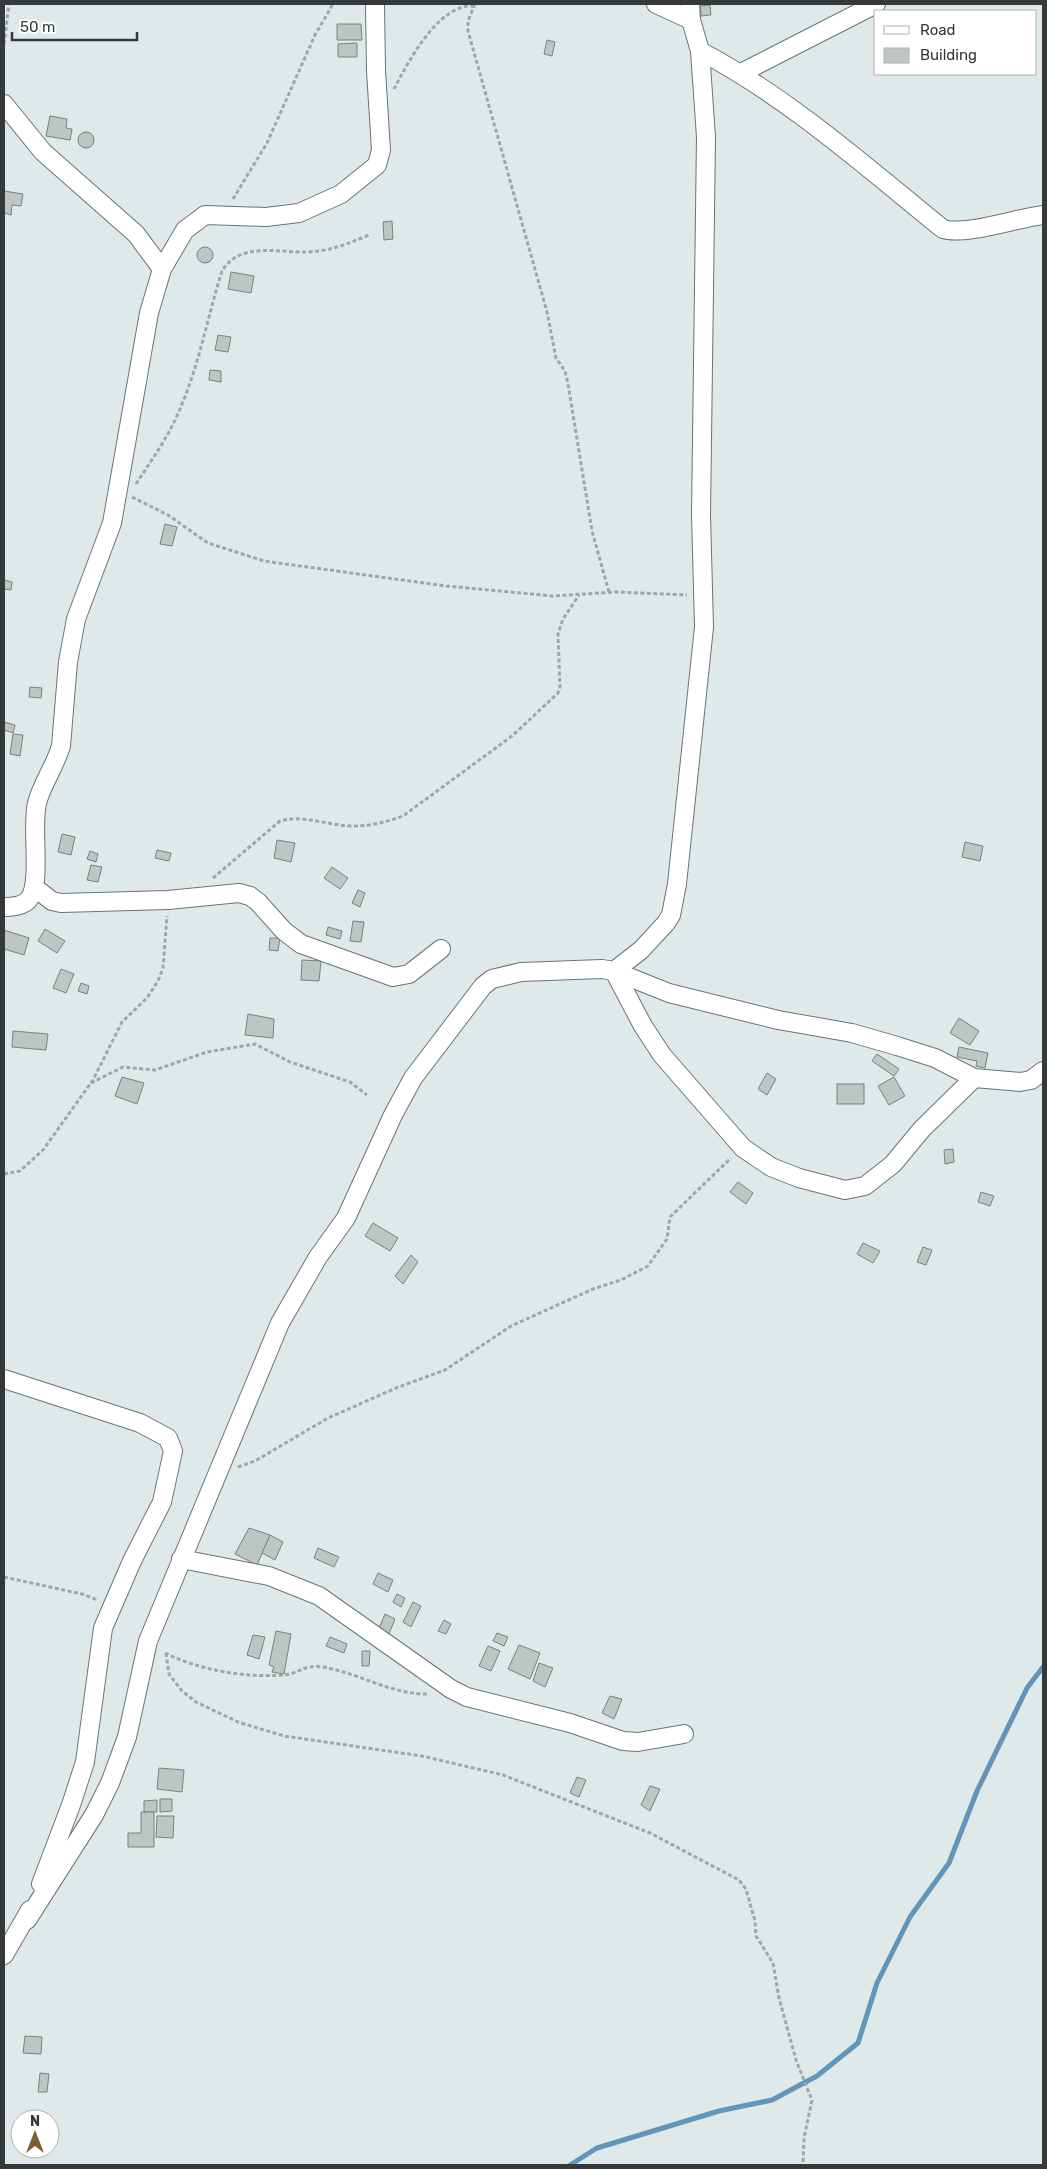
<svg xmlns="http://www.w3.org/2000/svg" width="1047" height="2169" viewBox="0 0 1047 2169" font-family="Rubik,sans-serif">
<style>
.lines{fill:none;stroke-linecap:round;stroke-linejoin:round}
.stream{stroke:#6195ba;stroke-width:5}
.building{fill:#bdc6c2;stroke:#78817d}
.minor-casing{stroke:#6a7473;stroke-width:20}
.path{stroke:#9ea6a6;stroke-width:3;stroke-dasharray:4 2.5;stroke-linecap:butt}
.minor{stroke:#fff;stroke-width:18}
</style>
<rect width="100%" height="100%" fill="#dfe9e9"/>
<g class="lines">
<!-- stream -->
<polyline class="stream" points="570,2165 597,2148 719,2111 772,2100 817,2076 858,2043 877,1983 910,1917 949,1863 977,1791 1027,1688 1043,1667"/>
</g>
<!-- building -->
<g class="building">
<polygon points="710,5 711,15 701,16 700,6"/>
<polygon points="337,24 361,24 362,40 337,40"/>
<polygon points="547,40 555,42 552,56 544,54"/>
<polygon points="357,43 357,57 338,57 338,44"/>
<polygon points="50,116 67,119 66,128 72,129 70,140 46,136"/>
<circle cx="86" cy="140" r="8"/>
<polygon points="4,191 23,194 21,206 12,205 11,215 4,213"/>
<polygon points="392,221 393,239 384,240 383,222"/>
<circle cx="205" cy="255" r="8"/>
<polygon points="231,272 254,276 251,293 228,289"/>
<polygon points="218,335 231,337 228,352 215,350"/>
<polygon points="210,370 221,371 221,382 209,380"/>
<polygon points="165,524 177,527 172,546 160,544"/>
<polygon points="4,580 12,582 11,590 4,589"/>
<polygon points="30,687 42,688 41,698 29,697"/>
<polygon points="4,722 15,725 13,733 4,730"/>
<polygon points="13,734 23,735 20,756 10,754"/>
<polygon points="62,834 75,837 71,855 58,852"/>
<polygon points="277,840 295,843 291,862 274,858"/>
<polygon points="965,842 983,846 980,861 962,857"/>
<polygon points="157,850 171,853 169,861 155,858"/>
<polygon points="90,851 98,854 96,862 87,859"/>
<polygon points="91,865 102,867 98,882 87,880"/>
<polygon points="332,867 348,878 340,889 324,878"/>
<polygon points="358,890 365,893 360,907 352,903"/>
<polygon points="353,921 364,922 361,942 350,941"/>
<polygon points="328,927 342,931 340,939 326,935"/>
<polygon points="45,929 65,941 57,953 38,941"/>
<polygon points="4,930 29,938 24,955 4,949"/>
<polygon points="270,938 280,938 278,951 269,950"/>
<polygon points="302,960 321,961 319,981 301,980"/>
<polygon points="61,969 74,974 66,993 53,988"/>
<polygon points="81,983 89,986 87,994 78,991"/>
<polygon points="248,1014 274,1019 273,1038 245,1035"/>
<polygon points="959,1018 979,1031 970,1045 950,1033"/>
<polygon points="13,1031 48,1034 46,1050 12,1047"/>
<polygon points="959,1047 988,1053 985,1068 976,1066 977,1061 957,1057"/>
<polygon points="877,1054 899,1069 894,1076 872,1061"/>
<polygon points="767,1073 776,1079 767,1095 758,1089"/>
<polygon points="122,1077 144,1083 137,1104 115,1096"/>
<polygon points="894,1077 905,1096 889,1105 878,1086"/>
<rect x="837" y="1084" width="27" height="20"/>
<polygon points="953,1149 954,1162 945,1164 944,1150"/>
<polygon points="738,1182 753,1193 746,1204 730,1192"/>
<polygon points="981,1192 994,1196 990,1206 978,1202"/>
<polygon points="373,1223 398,1238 390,1251 365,1236"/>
<polygon points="863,1243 880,1251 873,1263 857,1254"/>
<polygon points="923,1247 932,1250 926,1265 917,1262"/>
<polygon points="411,1255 418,1262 403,1284 395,1276"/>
<polygon points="249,1528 270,1535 257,1565 235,1554"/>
<polygon points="270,1535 283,1542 275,1560 262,1553"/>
<polygon points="318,1548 339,1557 334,1567 314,1558"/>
<polygon points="378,1573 393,1580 388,1592 373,1584"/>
<polygon points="397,1594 405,1598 401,1607 393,1602"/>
<polygon points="413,1602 421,1606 411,1627 403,1622"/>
<polygon points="385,1614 395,1619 388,1636 378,1631"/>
<polygon points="444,1620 451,1624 446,1634 438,1631"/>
<polygon points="276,1631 291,1634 284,1674 272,1672 274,1667 269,1665"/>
<polygon points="497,1633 508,1637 504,1646 493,1641"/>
<polygon points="253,1635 265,1637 259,1659 247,1655"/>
<polygon points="330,1637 347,1644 344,1653 326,1646"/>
<polygon points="519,1645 540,1653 530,1679 508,1669"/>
<polygon points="488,1646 500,1651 491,1671 479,1666"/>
<polygon points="362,1651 370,1651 369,1666 362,1666"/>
<polygon points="539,1663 553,1668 545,1687 533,1681"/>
<polygon points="610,1696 622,1699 614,1719 602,1713"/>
<polygon points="159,1768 184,1770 182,1792 157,1789"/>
<polygon points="577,1777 586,1780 579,1797 570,1793"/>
<polygon points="650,1786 660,1789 650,1811 641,1805"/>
<polygon points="160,1799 172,1799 172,1811 160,1812"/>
<polygon points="157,1800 157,1812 144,1812 144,1801"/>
<polygon points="141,1812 154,1812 154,1847 128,1847 128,1833 141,1833"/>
<polygon points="157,1816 174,1816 173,1838 156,1837"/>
<polygon points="25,2036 42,2037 41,2054 23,2053"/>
<polygon points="40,2073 49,2074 47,2092 38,2092"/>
</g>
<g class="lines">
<defs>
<g id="minor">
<polyline points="656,4 691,20"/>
<polyline points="690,4 691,20 700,51 706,137 701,515 704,627 677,884 671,915 666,923 641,950 614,971 643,1026 662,1055 743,1148 771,1167 799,1178 845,1190 865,1186 893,1164 922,1129 974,1078"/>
<path d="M700 51C789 98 865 166 943 229 966 236 1017 218 1043 215"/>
<polyline points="741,73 876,4"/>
<polyline points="4,104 43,152 136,234 162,269"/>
<polyline points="34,887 52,901 61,903 168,900 239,893 250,896 258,902 284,931 301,944 393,977 409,974 441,949"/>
<path d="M4 907C12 907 24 906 29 899 42 883 31 827 37 803 42 784 55 766 61 746L68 662 76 619 112 523 149 313 162 269 185 230 205 215 266 217 299 213 341 194 377 165 381 150 376 71 375 4"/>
<polyline points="4,1379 140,1423 168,1438 173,1451 162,1502 132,1561 103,1628 85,1762 71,1805 41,1884"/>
<polyline points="181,1559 269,1576 319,1596 451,1689 467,1697 570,1723 623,1741 638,1742 684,1734"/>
<polyline points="27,1920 94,1815 110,1783 127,1737 148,1641 280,1323 318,1257 346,1218 393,1115 413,1078 483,986 492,979 521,972 602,969 614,971 669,993 778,1020 852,1033 897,1046 935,1058 974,1078 1020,1082 1031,1080 1043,1071"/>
<polyline points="4,1955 30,1910"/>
</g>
</defs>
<!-- minor casing -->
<use href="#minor" class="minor-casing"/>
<!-- path -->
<g class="path">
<polyline points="475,4 468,21 468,31 547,312 556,358 565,371 568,384 592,531 609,592"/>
<polyline points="4,44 9,4"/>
<path d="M394 89C408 62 439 3 474 6"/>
<polyline points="233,199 267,143 315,35 333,4"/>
<path d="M136 484C153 458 171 433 182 404 200 361 208 315 222 271 242 238 285 256 318 251 336 249 352 242 369 235"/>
<polyline points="132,497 168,515 208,543 264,561 446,586 553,596 616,592 687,595"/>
<path d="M213 878 280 821C303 814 329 826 353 826 371 826 386 822 403 816L512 736 558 693 560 687 558 634 563 619 579 595"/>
<polyline points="91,1083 123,1067 155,1070 207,1052 255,1044 290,1062 350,1082 367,1095"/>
<polyline points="4,1174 20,1171 43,1150 93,1080 122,1022 147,998 158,981 163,968 167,916"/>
<polyline points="238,1467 255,1461 328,1418 396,1388 445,1370 511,1326 593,1289 621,1280 648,1266 667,1239 670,1217 731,1158"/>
<polyline points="4,1577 82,1594 98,1600"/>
<path d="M165 1653C199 1670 245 1678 283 1675 300 1674 302 1664 323 1667 359 1673 392 1695 429 1694"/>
<polyline points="166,1653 169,1674 182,1691 196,1702 238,1722 284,1736 422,1756 503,1775 650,1833 739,1880 746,1889 755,1921 756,1936 773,1963 779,1998 796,2060 812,2100 804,2138 803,2165"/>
</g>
<!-- minor -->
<use href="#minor" class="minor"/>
</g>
<!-- border -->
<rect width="1047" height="2169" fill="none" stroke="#353939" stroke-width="10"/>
<!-- legend -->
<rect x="874" y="10" width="162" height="65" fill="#ffffff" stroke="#aeb0b0"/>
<rect x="884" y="26" width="25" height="8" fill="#ffffff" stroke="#aeb0b0"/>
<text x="920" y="35" font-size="15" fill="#353939">Road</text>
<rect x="884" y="48" width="25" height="15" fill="#bdc6c2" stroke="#aeb0b0"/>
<text x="920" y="60" font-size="15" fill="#353939">Building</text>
<!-- north arrow -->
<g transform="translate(35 2134)"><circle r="24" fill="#ffffff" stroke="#aeb0b0"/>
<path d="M0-4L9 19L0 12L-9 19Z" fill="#7c5c32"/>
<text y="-8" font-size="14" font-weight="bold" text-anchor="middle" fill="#353939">N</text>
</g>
<!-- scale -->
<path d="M12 32v8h125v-8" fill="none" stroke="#353939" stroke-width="2.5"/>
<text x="20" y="32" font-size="15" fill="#353939" stroke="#ffffff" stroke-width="4" paint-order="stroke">50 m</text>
</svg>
